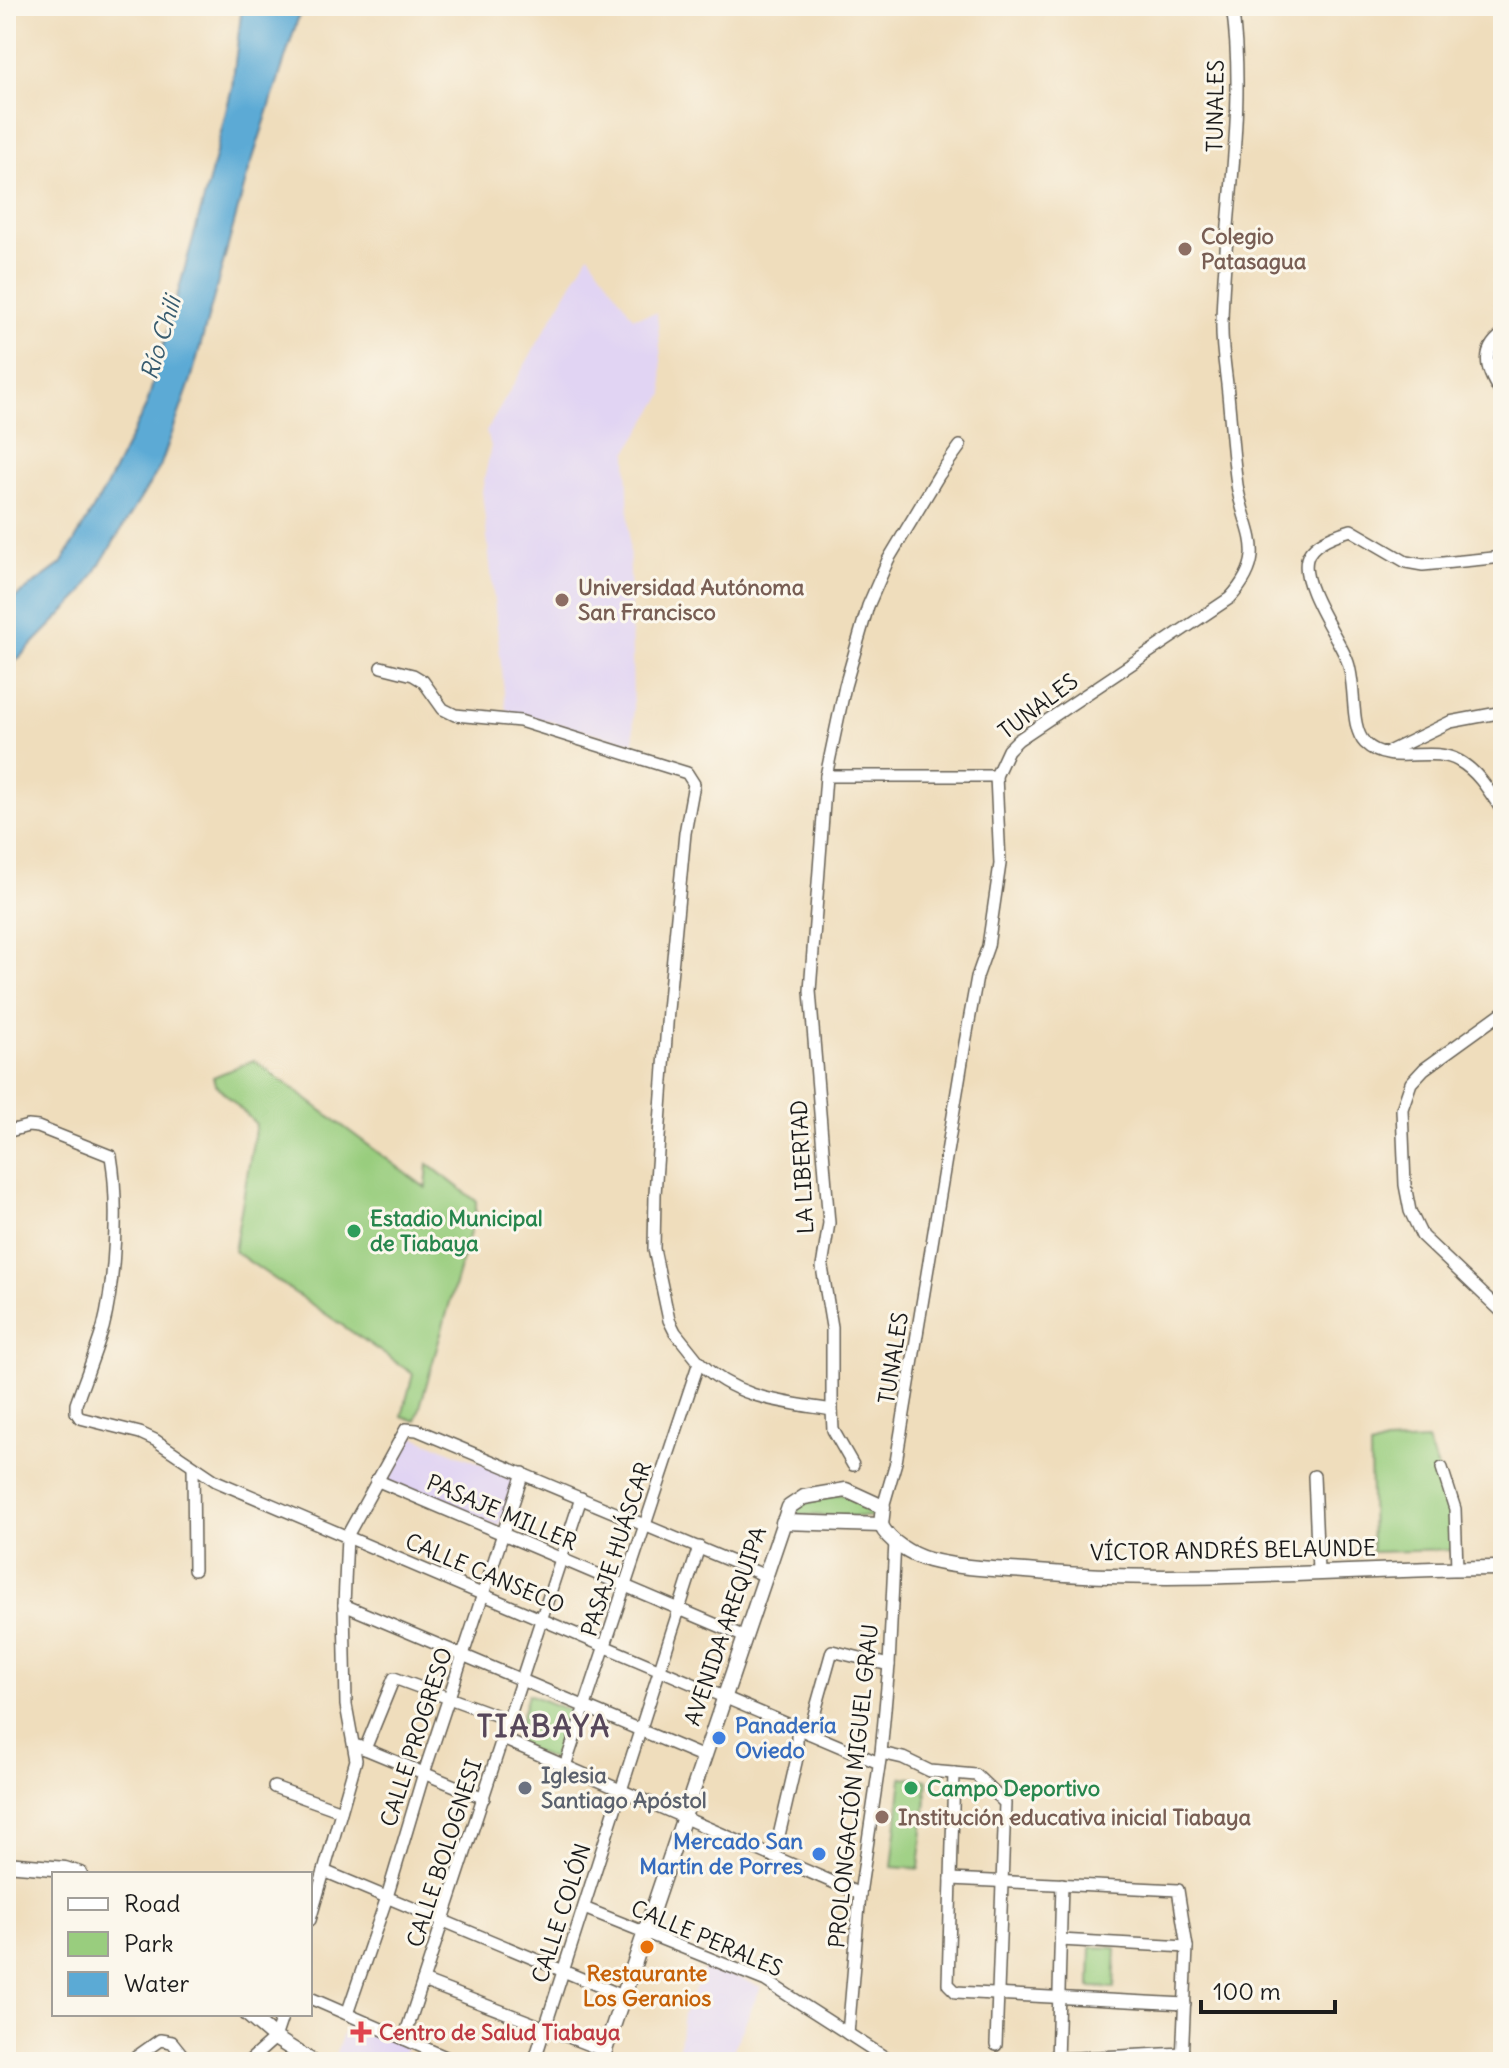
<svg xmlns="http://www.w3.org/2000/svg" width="1509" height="2068" viewBox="0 0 1509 2068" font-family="Delius,sans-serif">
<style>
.built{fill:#e1d4f3}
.green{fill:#99cd7e;stroke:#5a744d;stroke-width:2}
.water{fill:#5baad5;stroke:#3c6378;stroke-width:2}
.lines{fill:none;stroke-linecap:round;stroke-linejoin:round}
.minor-casing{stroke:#666054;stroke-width:14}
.major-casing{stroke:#666054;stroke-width:17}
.minor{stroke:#fff;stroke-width:11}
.major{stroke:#fff;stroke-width:14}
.education-dot{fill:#8d6e63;stroke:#fbf7ec;stroke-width:3}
.leisure-dot{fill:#2e9e5b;stroke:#fbf7ec;stroke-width:3}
.shop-dot{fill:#3f7fe0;stroke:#fbf7ec;stroke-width:3}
.worship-dot{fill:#6b7280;stroke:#fbf7ec;stroke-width:3}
.food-dot{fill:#e8710a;stroke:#fbf7ec;stroke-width:3}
.health-dot{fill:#e0444e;stroke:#fbf7ec;stroke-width:3}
.labels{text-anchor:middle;stroke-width:6;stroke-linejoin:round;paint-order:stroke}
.street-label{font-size:22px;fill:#1c1c1c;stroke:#fbf7ec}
.education-label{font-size:22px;font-weight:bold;fill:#785e54;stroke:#fbf7ec;text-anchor:start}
.leisure-label{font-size:22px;font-weight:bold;fill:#27864d;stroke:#fbf7ec;text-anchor:start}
.shop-label{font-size:22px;font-weight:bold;fill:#366cbe;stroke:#fbf7ec;text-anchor:start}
.worship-label{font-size:22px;font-weight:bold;fill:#5b616d;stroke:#fbf7ec;text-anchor:start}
.food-label{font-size:22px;font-weight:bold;fill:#c56008;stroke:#fbf7ec}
.health-label{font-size:22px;font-weight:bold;fill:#be3a42;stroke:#fbf7ec;text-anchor:start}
.water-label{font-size:24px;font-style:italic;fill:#385c6f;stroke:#fbf7ec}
.district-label{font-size:30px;font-weight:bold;letter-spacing:2px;fill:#57475a;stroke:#fbf7ec}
</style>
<rect width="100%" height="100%" fill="#fbf7ec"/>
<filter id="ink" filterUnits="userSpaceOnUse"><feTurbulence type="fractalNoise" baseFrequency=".0125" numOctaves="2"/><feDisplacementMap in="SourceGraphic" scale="16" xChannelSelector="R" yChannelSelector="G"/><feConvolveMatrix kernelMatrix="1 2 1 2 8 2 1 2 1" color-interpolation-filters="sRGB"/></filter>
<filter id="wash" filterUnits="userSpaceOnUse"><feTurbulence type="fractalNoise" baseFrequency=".006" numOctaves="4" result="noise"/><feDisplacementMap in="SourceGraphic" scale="32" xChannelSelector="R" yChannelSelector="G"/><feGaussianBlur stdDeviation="1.8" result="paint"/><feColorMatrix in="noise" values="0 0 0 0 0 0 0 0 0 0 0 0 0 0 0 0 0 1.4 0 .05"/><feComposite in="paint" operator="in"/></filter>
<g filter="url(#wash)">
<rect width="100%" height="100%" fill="#efddbc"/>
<!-- built -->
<g class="built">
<polygon points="589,254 633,317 657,313 664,394 627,452 634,743 506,710 482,491 491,446 486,432"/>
<polygon points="409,1435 515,1477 499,1527 384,1481"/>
<polygon points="707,1964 761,1987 728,2062 673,2062 679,2047 683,2014"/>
<polygon points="349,2019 408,2044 401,2062 332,2062"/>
</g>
<!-- green -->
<g class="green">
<polygon points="254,1060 426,1188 428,1164 476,1201 476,1211 416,1421 402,1416 413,1374 234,1251 256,1124 215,1084 213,1077"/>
<polygon points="1427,1441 1454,1509 1455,1550 1372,1552 1370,1448 1385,1443"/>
<polygon points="841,1494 877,1507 875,1517 801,1515 795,1510 796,1505"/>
<polygon points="528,1694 576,1713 561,1763 514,1744"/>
<polygon points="902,1777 928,1780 919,1869 892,1867"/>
<polygon points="1091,1947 1116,1948 1114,1988 1090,1987"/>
</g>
<!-- water -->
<polygon class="water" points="242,6 302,6 246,180 191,380 160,467 81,595 6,671 6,604 61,564 106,487 147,404 209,181 232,87"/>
</g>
<g filter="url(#ink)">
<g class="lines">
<defs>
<g id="minor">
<path d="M1503 334C1478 352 1487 373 1503 396"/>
<path d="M1503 557 1423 565 1406 562 1351 530C1337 534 1311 543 1307 559 1300 585 1337 635 1347 660 1357 684 1349 727 1365 743 1391 768 1431 744 1459 761 1479 772 1491 794 1503 812"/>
<polyline points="381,667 413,675 423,681 443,709 455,715 520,721 687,773 694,784 685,833 668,1010 655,1194 654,1249 669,1320 675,1332 699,1362 565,1766"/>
<polyline points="1388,752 1450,722 1503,712"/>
<polyline points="826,776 996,776"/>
<polyline points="1503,1012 1424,1069 1411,1083 1402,1109 1405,1185 1410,1211 1422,1236 1503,1313"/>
<path d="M6 1132 28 1126 38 1127 111 1156C119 1203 115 1282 103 1328 95 1354 85 1379 76 1404V1412L80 1418 140 1433 155 1440 216 1481 879 1763"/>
<path d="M699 1362C736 1399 784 1402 832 1410V1327L822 1267 829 1223 810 991 826 776 845 686 868 606 888 560 939 475 960 446"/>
<polyline points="832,1410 833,1430 853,1465"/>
<polyline points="193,1466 194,1570"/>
<polyline points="1442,1468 1455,1509 1457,1568"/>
<polyline points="1314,1476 1318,1571"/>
<polyline points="376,1480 745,1637"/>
<path d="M883 1507 896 1462 965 1043 977 977 988 946 1000 864 996 776 1008 750 1018 740 1230 598C1271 553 1244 532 1237 485 1233 455 1231 425 1228 394 1226 371 1221 346 1222 322 1224 217 1247 111 1232 6"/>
<polyline points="344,1605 704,1757"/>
<polyline points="809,1733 832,1651 889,1665"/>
<polyline points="503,1739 860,1894"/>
<polyline points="358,1746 484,1798"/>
<polyline points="365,1749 394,1678 509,1720"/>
<polyline points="881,1753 903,1758 930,1771 976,1775 1005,1803 996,2045"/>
<polyline points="954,1773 948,1984 956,1992 1185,2004"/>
<polyline points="274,1787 341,1811"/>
<polyline points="774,1857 797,1758 797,1728"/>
<polyline points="324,1871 623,1996"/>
<polyline points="951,1879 1178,1890 1187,1947 1182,2062"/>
<polyline points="584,1908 766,1981 892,2062"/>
<polyline points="310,1920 356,1760 346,1705 344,1605 347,1536 406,1429 417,1430 766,1576"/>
<polyline points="1060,1940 1187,1947"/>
<polyline points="423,1981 605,2051"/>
<polyline points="310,1998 457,2062"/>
<polyline points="347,2014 387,1897 424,1773 523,1473"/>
<polyline points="848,2034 860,1894 881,1753 889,1665 895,1541"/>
<polyline points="404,2039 581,1498"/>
<polyline points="1057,2059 1184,2053"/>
<polyline points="129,2062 160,2040 172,2042 188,2062"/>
<polyline points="248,2062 275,2038 283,2014"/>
<polyline points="534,2062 699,1547"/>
<polyline points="1057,2062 1062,1884"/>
</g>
<g id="major">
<polyline points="783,1522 881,1525"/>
<path d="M881 1525C889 1542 911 1555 929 1560 963 1569 1001 1569 1037 1572 1192 1585 1348 1568 1503 1568"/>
<polyline points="6,1864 65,1869 80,1874"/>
<polyline points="247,2014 275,2038 313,2062"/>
<polyline points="601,2062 789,1507 804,1497 846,1490 883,1507 881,1525"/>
</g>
</defs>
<!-- minor casing -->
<use href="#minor" class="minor-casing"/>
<!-- major casing -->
<use href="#major" class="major-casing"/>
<!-- minor -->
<use href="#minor" class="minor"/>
<!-- major -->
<use href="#major" class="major"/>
</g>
</g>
<!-- markers -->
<g class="education-dot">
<circle cx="1185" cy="249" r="8"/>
<circle cx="562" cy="600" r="8"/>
<circle cx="882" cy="1817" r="8"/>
</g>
<g class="leisure-dot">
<circle cx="354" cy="1231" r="8"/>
<circle cx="911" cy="1788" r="8"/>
</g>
<g class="shop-dot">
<circle cx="719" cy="1738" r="8"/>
<circle cx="819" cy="1854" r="8"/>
</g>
<circle class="worship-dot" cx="525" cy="1788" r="8"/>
<circle class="food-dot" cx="647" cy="1947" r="8"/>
<path class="health-dot" d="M357 2020h8v8h8v8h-8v8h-8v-8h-8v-8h8z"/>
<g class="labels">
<!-- street labels -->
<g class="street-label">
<text transform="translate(1215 106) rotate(-89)" y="8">TUNALES</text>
<text transform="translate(1038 706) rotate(-37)" y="8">TUNALES</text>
<text transform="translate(802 1167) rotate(-93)" y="8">LA LIBERTAD</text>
<text transform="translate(893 1358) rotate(-81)" y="8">TUNALES</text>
<text transform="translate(502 1512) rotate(23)" y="8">PASAJE MILLER</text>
<text transform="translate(616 1549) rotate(-72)" y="8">PASAJE HUÁSCAR</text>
<text transform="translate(1233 1550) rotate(-1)" y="8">VÍCTOR ANDRÉS BELAUNDE</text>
<text transform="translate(485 1573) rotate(23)" y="8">CALLE CANSECO</text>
<text transform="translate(725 1626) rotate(-71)" y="8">AVENIDA AREQUIPA</text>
<text transform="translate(416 1737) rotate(-72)" y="8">CALLE PROGRESO</text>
<text transform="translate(853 1786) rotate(-84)" y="8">PROLONGACIÓN MIGUEL GRAU</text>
<text transform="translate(444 1853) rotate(-72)" y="8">CALLE BOLOGNESI</text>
<text transform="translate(561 1913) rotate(-72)" y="8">CALLE COLÓN</text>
<text transform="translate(707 1938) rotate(23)" y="8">CALLE PERALES</text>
</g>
<!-- education labels -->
<g class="education-label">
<text x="1201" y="244">Colegio<tspan x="1201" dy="25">Patasagua</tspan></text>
<text x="578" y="595">Universidad Autónoma<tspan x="578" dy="25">San Francisco</tspan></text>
<text x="898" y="1825">Institución educativa inicial Tiabaya</text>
</g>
<!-- leisure labels -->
<g class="leisure-label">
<text x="370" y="1226">Estadio Municipal<tspan x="370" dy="25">de Tiabaya</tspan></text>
<text x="927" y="1796">Campo Deportivo</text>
</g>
<!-- shop labels -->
<g class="shop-label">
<text x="735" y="1733">Panadería<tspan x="735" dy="25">Oviedo</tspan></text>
<text x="803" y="1849" text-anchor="end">Mercado San<tspan x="803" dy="25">Martín de Porres</tspan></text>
</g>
<!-- worship labels -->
<g class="worship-label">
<text x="541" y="1783">Iglesia<tspan x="541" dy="25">Santiago Apóstol</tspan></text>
</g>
<!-- food labels -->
<g class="food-label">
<text x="647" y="1981">Restaurante<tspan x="647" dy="25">Los Geranios</tspan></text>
</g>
<!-- health labels -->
<g class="health-label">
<text x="379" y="2040">Centro de Salud Tiabaya</text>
</g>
<!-- water labels -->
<g class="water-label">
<text transform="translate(161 338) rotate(-73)" y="8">Río Chili</text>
</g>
<!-- district labels -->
<g class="district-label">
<text x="544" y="1737">TIABAYA</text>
</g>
</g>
<!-- margin -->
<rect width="1509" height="2068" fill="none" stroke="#fbf7ec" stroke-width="32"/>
<!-- legend -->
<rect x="52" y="1872" width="260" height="144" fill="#fbf7ec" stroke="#a29f99" stroke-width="2"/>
<rect x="68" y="1898" width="40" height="12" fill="#ffffff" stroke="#a29f99" stroke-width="2"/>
<text x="124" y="1912" font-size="24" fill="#1c1c1c">Road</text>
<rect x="68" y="1932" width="40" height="24" fill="#99cd7e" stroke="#a29f99" stroke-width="2"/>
<text x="124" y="1952" font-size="24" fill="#1c1c1c">Park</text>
<rect x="68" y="1972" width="40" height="24" fill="#5baad5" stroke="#a29f99" stroke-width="2"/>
<text x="124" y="1992" font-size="24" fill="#1c1c1c">Water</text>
<!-- scale -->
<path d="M1201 2000v12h134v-12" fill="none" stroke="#1c1c1c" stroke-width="4"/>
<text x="1213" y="2000" font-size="24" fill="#1c1c1c" stroke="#fbf7ec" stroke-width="6" paint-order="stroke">100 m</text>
</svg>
